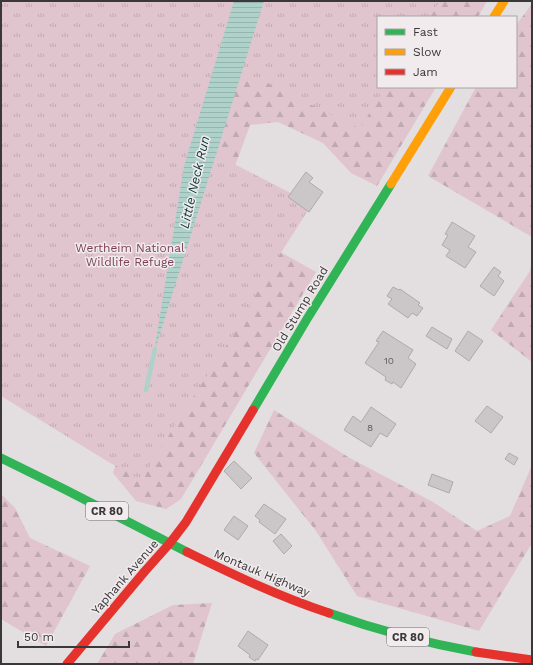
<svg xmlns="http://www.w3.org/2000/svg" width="533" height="665" viewBox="0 0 533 665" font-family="'Work Sans',sans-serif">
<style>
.forest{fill:url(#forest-firs)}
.park{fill:url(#park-tufts)}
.water{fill:url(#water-rules)}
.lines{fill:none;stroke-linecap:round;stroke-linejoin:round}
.stream{stroke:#aed2ca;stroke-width:4.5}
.building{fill:#cbc7c8;stroke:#aeaaab}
.fast{stroke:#30b455;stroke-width:9}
.slow{stroke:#ff9f0a;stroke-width:9}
.jam{stroke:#e5322d;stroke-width:9}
.labels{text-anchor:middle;stroke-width:3;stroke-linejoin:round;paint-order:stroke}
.number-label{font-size:10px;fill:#605e5e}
.shield{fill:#f1ebed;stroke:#716e6e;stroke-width:1}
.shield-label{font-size:11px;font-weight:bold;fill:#3a3838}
.park-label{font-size:12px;fill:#7c3f57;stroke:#f1ebed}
.street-label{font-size:12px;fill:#3a3838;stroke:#f1ebed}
.water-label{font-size:13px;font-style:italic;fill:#0a3c33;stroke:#f1ebed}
</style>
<defs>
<pattern id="forest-firs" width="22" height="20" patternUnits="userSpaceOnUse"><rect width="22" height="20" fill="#e0c4ce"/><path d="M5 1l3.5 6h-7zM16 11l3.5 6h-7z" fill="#c1a9b2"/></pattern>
<pattern id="park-tufts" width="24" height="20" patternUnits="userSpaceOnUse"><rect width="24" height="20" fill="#e0c4ce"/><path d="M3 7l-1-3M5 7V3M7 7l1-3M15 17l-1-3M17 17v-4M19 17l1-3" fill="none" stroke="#c1a9b2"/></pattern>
<pattern id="water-rules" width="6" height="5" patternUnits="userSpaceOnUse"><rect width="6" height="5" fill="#aed2ca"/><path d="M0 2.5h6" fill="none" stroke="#96b5ae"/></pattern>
</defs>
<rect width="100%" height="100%" fill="#e3dee0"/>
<!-- forest -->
<g class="forest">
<polygon points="263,1 487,1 478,17 378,17 378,87 436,87 377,186 351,173 323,143 278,122 250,125 220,207 250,235 316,272 181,499 166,509 136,501 113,473 158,325"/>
<polygon points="532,4 532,237 428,176 476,87 516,87 516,25"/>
<polygon points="532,260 532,362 491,330 530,271"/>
<polygon points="274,410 348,457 433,502 477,531 510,516 532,465 532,543 479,631 357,596 316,531 254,453"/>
<polygon points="1,494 15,508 30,538 90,566 46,646 1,619"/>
<polygon points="212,603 193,664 97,664 115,634 173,605"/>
</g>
<!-- park -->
<polygon class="park" points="1,1 440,1 429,17 378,17 378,87 385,87 360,129 223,61 205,149 312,204 270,270 233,335 153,460 143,481 107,461 1,396"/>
<!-- water -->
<polygon class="water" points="234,1 264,1 154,353 184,166"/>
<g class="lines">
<!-- stream -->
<polyline class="stream" points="146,390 155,349"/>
</g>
<!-- building -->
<g class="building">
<polygon points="306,172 313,178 309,182 323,192 309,212 288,197"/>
<polygon points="452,222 475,236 468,247 476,252 465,268 446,256 450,250 442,245 448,235 445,234"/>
<polygon points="494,267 501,272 498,276 504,281 494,296 480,286"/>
<polygon points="393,287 399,290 400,289 420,303 418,305 423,308 417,316 412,313 408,318 388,304 392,299 387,296"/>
<polygon points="432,327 452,339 447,349 426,336"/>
<polygon points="383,331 413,350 408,358 416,364 401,388 393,382 392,384 385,380 386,377 365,363 379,342 376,341"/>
<polygon points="468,331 483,341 469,361 455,351"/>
<polygon points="487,406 503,417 491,433 475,421"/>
<polygon points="371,407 396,424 387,437 380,433 371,447 344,430 353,416 361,422"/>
<polygon points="509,453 518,458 514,465 505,459"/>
<polygon points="234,461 252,478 241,489 224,471"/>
<polygon points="432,474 453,482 449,493 428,485"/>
<polygon points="264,504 286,519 275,534 259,522 260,520 255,516"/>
<polygon points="234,516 248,526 238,540 224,530"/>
<polygon points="281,534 292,546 284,554 273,541"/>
<polygon points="248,631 268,645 258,660 256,659 255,661 249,657 250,655 238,646"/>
</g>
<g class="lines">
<!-- fast -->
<g class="fast">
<polyline points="253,410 307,319 391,184"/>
<polyline points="1,458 64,489 187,552"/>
<path d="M329 613C377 630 426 643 476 652"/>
</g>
<!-- slow -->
<g class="slow">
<polyline points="494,17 504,1"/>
<polyline points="391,184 451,87"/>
</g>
<!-- jam -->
<g class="jam">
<path d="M187 552C234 575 280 597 329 613"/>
<polyline points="476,652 532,660"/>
<polyline points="67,664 145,571 170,543 186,522 253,410"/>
</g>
</g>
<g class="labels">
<!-- number labels -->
<g class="number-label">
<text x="389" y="364">10</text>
<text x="370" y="431">8</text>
</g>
<!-- shield labels -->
<g class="shield">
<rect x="86" y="502" width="42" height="18" rx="3"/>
<rect x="387" y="628" width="42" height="18" rx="3"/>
</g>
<g class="shield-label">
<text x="107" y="515">CR 80</text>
<text x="408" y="641">CR 80</text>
</g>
<!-- park labels -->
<g class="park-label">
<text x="130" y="252">Wertheim National<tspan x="130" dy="14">Wildlife Refuge</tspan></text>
</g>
<!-- street labels -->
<g class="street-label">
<text transform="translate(300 309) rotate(-59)" y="4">Old Stump Road</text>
<text transform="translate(262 573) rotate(23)" y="4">Montauk Highway</text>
<text transform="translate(125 577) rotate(-49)" y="4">Yaphank Avenue</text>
</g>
<!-- water labels -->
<g class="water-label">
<text transform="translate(194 182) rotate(-77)" y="5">Little Neck Run</text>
</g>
</g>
<!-- border -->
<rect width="533" height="665" fill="none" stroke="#3a3838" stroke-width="4"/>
<!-- legend -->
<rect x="377" y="16" width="140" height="72" fill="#f1ebed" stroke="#a8a3a5"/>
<rect x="385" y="29" width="20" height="6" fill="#30b455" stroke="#a8a3a5"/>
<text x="413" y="36" font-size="12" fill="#3a3838">Fast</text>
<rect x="385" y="49" width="20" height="6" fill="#ff9f0a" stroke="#a8a3a5"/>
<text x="413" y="56" font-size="12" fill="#3a3838">Slow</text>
<rect x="385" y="69" width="20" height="6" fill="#e5322d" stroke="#a8a3a5"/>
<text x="413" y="76" font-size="12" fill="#3a3838">Jam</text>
<!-- scale -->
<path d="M18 641v6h111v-6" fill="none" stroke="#3a3838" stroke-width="2"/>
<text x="24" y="641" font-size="12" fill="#3a3838" stroke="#f1ebed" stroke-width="3" paint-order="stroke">50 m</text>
</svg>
